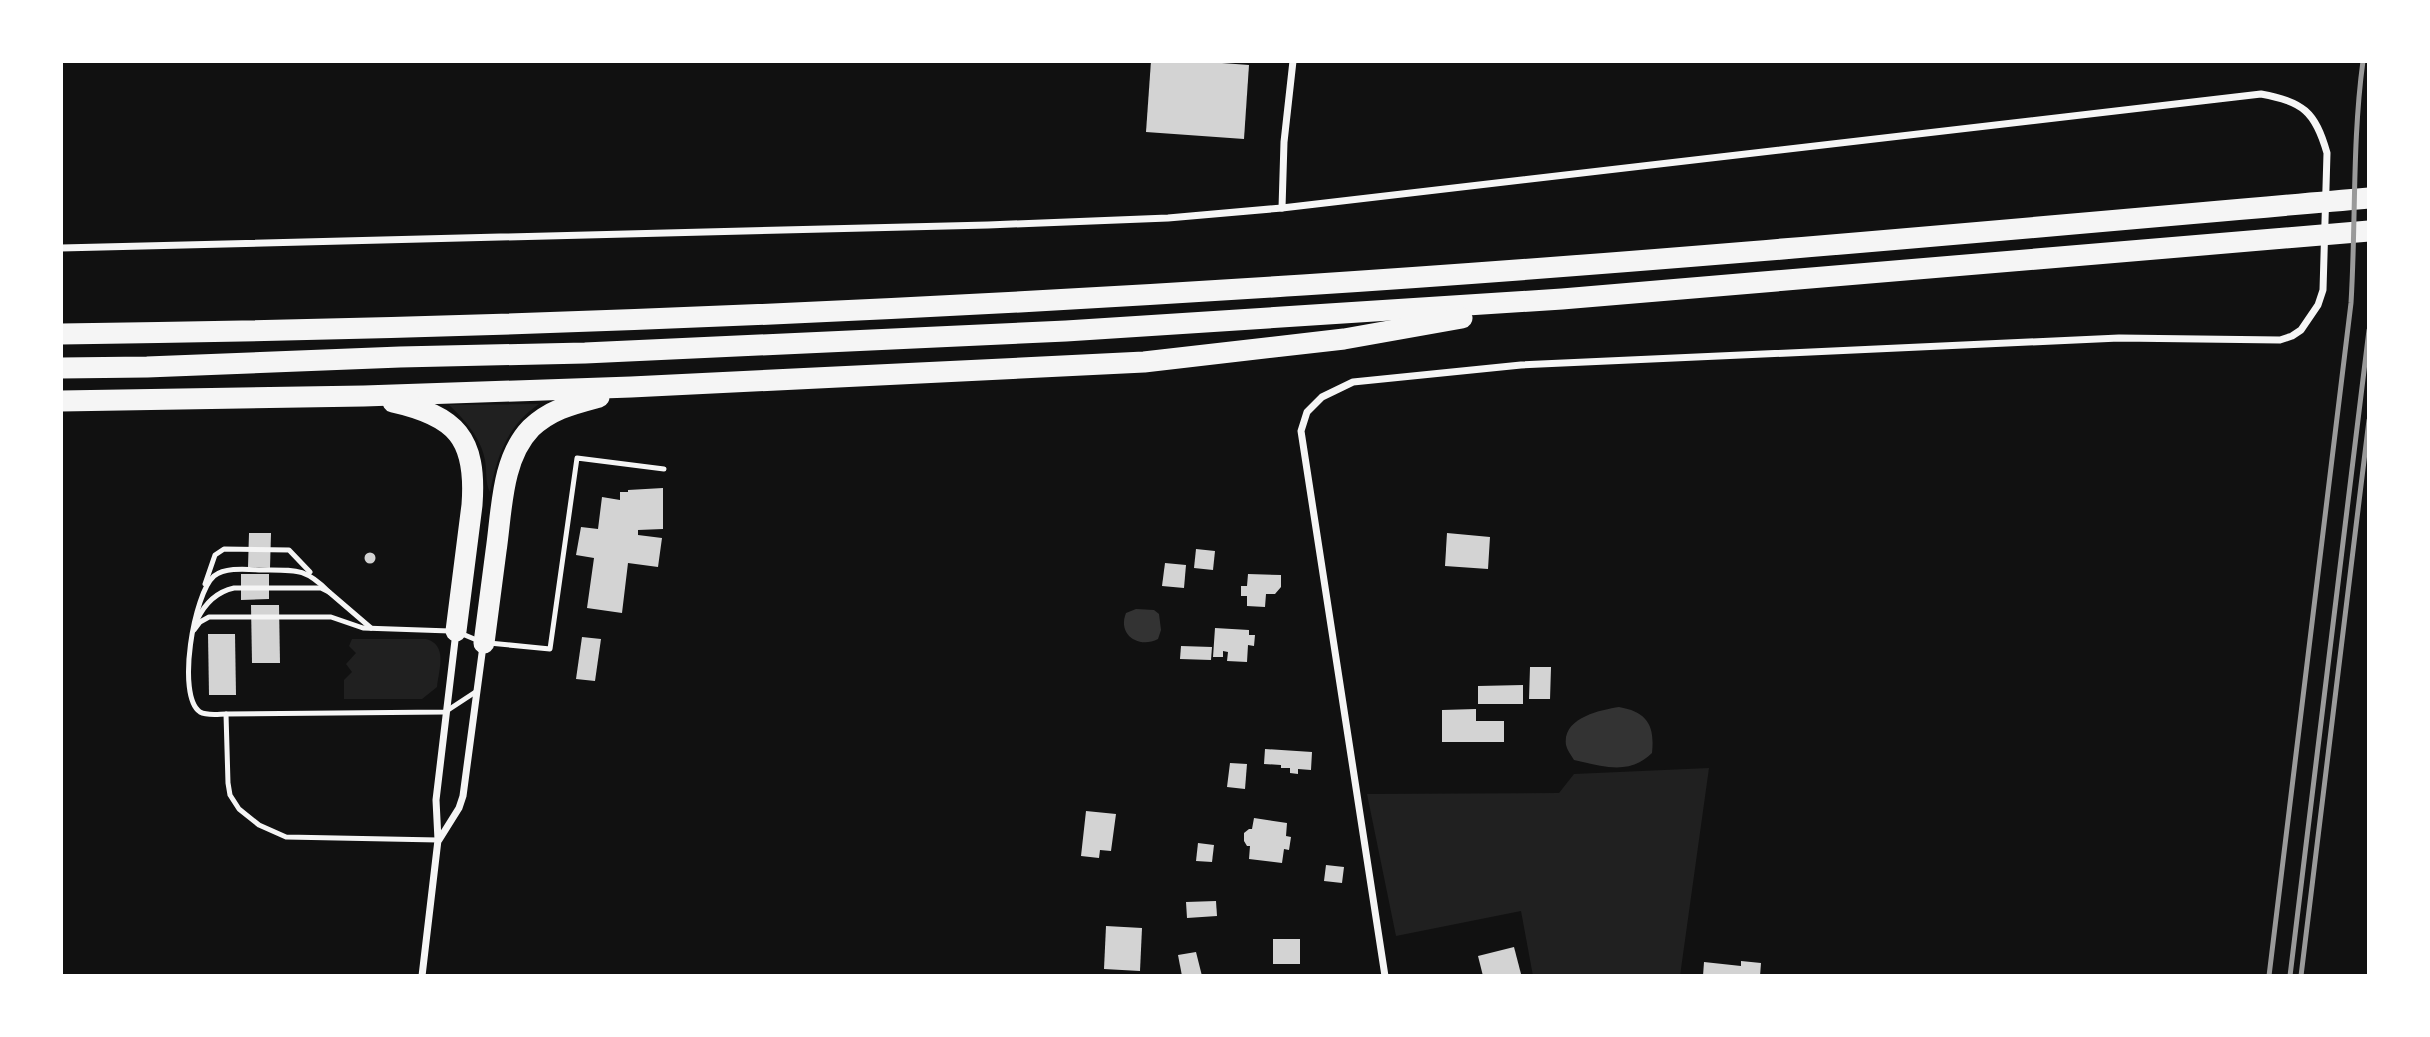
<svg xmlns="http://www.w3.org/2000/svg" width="2430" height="1037" viewBox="0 0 2430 1037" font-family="'Open Sans',sans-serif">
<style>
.green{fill:#202020}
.water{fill:#333}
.building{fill:#d3d3d3}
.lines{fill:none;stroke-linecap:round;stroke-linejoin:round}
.service{stroke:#f5f5f5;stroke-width:5}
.minor{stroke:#f5f5f5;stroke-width:7}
.motorway{stroke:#f5f5f5;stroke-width:21}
.rail{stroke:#9a9a9a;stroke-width:5}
</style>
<rect width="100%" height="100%" fill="#111"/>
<!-- green -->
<g class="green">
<path d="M539 404C507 426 497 456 490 492 485 483 487 471 485 460 481 438 465 420 449 405Z"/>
<path d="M352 639H426C448 645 439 669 437 687L422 699H344V680L352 672 346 664 356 653 349 646Z"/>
<polygon points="1709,768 1680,976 1533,976 1521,911 1396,936 1367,794 1559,793 1574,774"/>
</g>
<!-- water -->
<g class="water">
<path d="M1136 609 1154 610 1159 614 1161 630 1158 639C1139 649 1117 635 1126 613Z"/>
<path d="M1619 707C1647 712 1655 725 1652 753 1629 776 1602 766 1574 760 1571 755 1567 750 1566 745 1562 718 1600 710 1619 707Z"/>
</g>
<!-- building -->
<g class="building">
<polygon points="1151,61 1195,61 1249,65 1244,139 1146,132"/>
<polygon points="663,488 663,529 638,530 638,535 662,538 658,567 628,563 622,613 587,608 594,558 576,555 581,527 598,529 602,497 620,500 620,492 628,492 628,490"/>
<polygon points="249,533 271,533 270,568 248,567"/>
<polygon points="1447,533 1490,537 1488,569 1445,566"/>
<polygon points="1196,549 1215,551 1213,570 1194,568"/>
<circle cx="370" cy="558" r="5.5"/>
<polygon points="1165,563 1186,565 1184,588 1162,586"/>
<polygon points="241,574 269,574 269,599 241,600"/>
<polygon points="1248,574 1281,575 1281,587 1275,594 1266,594 1265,607 1247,606 1247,596 1241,596 1241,586 1247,586"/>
<polygon points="251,605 279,605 280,663 252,663"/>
<polygon points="1215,628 1249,630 1249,635 1255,635 1254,646 1248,645 1247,662 1227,661 1228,652 1223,651 1223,657 1213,657"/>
<polygon points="208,634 235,634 236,695 209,695"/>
<polygon points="582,637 601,639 595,681 576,679"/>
<polygon points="1181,646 1212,647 1211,660 1180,659"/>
<polygon points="1530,667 1551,667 1550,699 1529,699"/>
<polygon points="1523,685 1523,704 1478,704 1478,686"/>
<polygon points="1476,709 1476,721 1504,721 1504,742 1442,742 1442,710"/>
<polygon points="1265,749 1312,752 1311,770 1298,769 1298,774 1290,773 1290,768 1281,768 1281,765 1264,764"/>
<polygon points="1230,763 1247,764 1245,789 1227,787"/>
<polygon points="1086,811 1116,814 1111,851 1100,850 1099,858 1081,856"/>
<polygon points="1254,818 1287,823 1286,836 1291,837 1289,850 1284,849 1282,863 1249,859 1250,846 1247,846 1244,841 1244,833 1249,829 1252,829"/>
<polygon points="1198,843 1214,845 1212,862 1196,861"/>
<polygon points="1326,865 1344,867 1342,883 1324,881"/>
<polygon points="1216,901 1217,916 1187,918 1186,902"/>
<polygon points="1106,926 1142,928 1140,971 1104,969"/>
<rect x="1273" y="939" width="27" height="25"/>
<polygon points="1514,947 1521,974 1483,976 1478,956"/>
<polygon points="1196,952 1202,976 1182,976 1178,955"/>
<polygon points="1741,961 1761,963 1760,976 1703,976 1704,962 1741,966"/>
</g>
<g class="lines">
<!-- service -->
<g class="service">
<polyline points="205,584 215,555 224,549 289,550 310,572"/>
<path d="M329 592C306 569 298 570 266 570 251 570 227 566 214 576 194 593 176 696 200 712 207 716 219 714 226 714L445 712 477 691"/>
<path d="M197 620C205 603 216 592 234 588H321L329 592 371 628"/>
<polyline points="194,630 200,622 209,617 331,617 363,628 450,631"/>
<polyline points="460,633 479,641"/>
<polyline points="489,643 550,649 577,458 664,469"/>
<polyline points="226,714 228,783 230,795 239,809 259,825 286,837 438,840"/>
</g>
<!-- minor -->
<g class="minor">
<polyline points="1282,208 1284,142 1293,61"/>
<path d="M61 248 988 225 1168 218 1282 208 2261 94C2303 102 2315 111 2327 153L2323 290 2318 305 2301 330 2292 336 2280 340 2119 338 1521 365 1353 382 1322 397 1307 412 1301 431 1385 976"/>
<polyline points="439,840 459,808 463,796 483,646"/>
<polyline points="422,976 438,840 436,800 456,632"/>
</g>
<!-- motorway -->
<g class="motorway">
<path d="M61 334C476 329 890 312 1303 285 1659 262 2014 229 2369 198"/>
<polyline points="61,368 147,367 400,357 585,353 1066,331 1562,299 2369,231"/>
<polyline points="61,401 364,396 631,387 1144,362 1344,339 1462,318"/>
<path d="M393 402C456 416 477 438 472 505L456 631"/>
<path d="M484 643C488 612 492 582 496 551 502 511 501 459 531 428 551 409 573 404 599 397"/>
</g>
<!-- rail -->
<g class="rail">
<path d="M2269 976 2351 303C2356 222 2352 142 2363 61"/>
<polyline points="2290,976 2369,330"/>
<polyline points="2301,976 2369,420"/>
</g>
</g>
<!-- border -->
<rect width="2430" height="1037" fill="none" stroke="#ffffff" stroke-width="126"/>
</svg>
